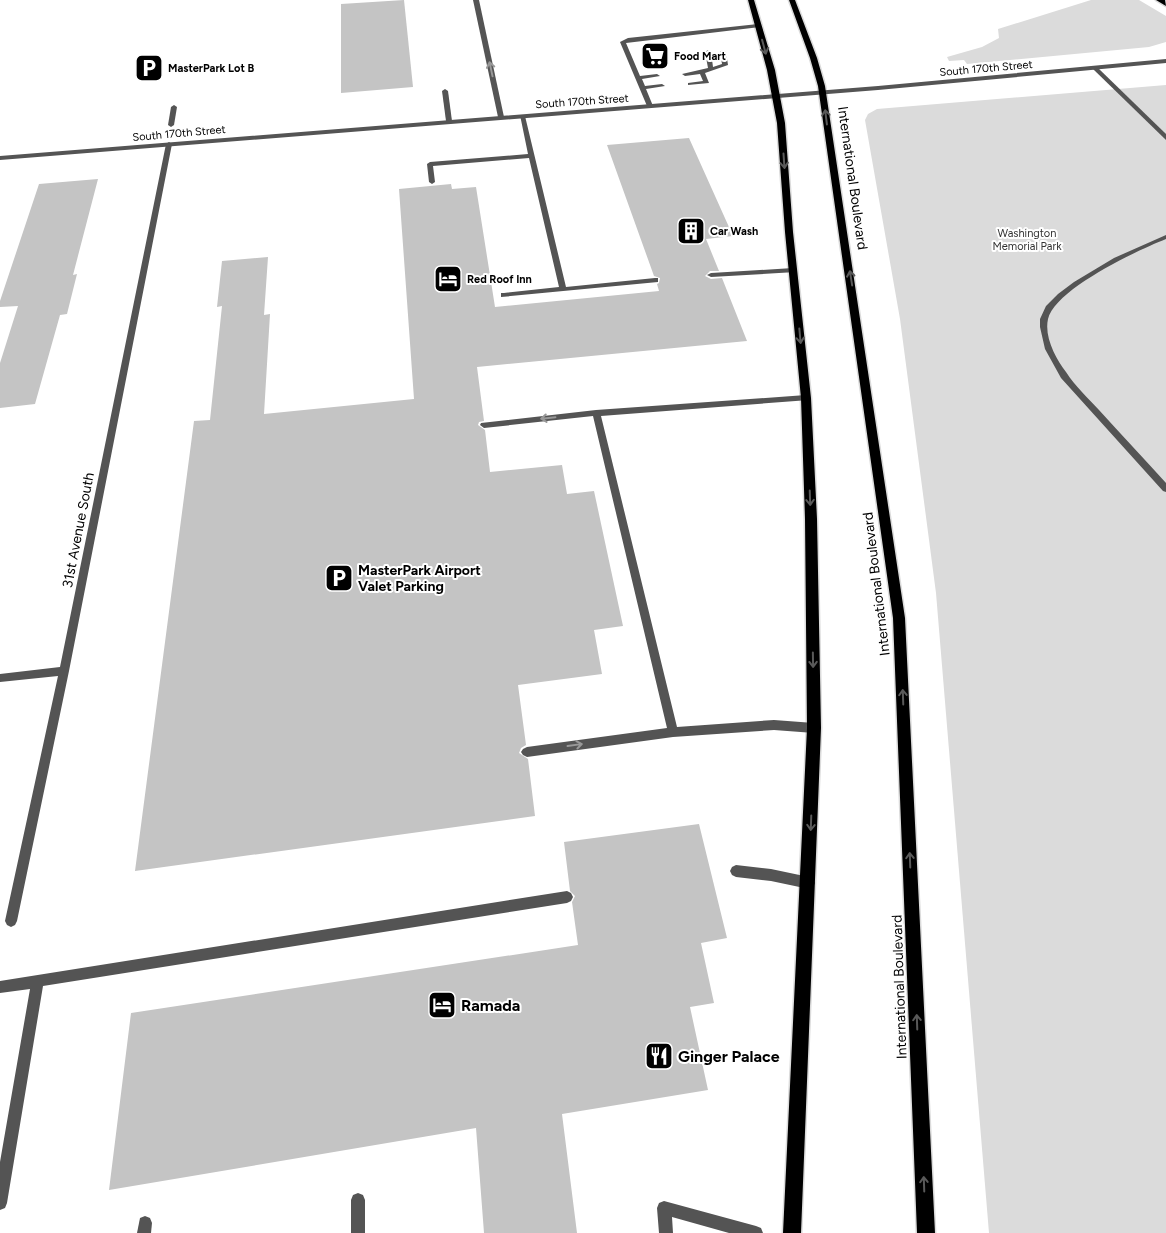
<svg xmlns="http://www.w3.org/2000/svg" width="1166" height="1233" viewBox="0 0 1166 1233" font-family="Figtree,sans-serif">
<style>
.green{fill:#dbdbdb}
.building{fill:#c4c4c4}
.lines{fill:none;stroke-linecap:round;stroke-linejoin:round}
.primary-casing{stroke:#dbdbdb;stroke-width:3}
.motorway-casing{stroke:#dbdbdb;stroke-width:3}
.service{fill:#545454;fill-rule:evenodd}
.minor{fill:#545454;fill-rule:evenodd}
.tertiary{fill:#545454;fill-rule:evenodd}
.primary{fill:#000;fill-rule:evenodd}
.motorway{fill:#000;fill-rule:evenodd}
.oneway{stroke:#595959}
.oneway2{stroke:#989898}
.labels{text-anchor:middle;stroke-width:4;stroke-linejoin:round;paint-order:stroke}
.far-poi-label{font-size:11px;font-weight:bold;fill:#000;stroke:#fff;text-anchor:start}
.far-street-label{font-size:11px;fill:#000;stroke:#fff}
.far-park-label{font-size:11px;fill:#323232;stroke:#fff}
.street-label{font-size:14px;fill:#000;stroke:#fff}
.poi-label{font-size:14px;font-weight:bold;fill:#000;stroke:#fff;text-anchor:start}
.near-poi-label{font-size:16px;font-weight:bold;fill:#000;stroke:#fff;text-anchor:start}
</style>
<rect width="100%" height="100%" fill="#fff"/>
<!-- green -->
<g class="green">
<polygon points="1091,0 1139,0 1166,16 1166,42 1149,47 967,64 964,60 949,61 947,57 982,47 999,38 998,29"/>
<polygon points="1166,85 1166,1233 989,1233 936,593 900,319 865,120 868,114 877,109"/>
</g>
<!-- building -->
<g class="building">
<polygon points="404,0 413,87 341,93 341,4"/>
<polygon points="689,138 733,236 706,239 719,271 710,271 705,276 711,279 722,278 747,341 477,367 484,421 479,422 478,425 485,430 490,472 562,465 567,494 594,491 623,626 594,630 602,674 518,685 526,745 521,748 519,753 528,759 535,816 135,871 194,421 210,420 222,306 217,307 222,261 268,257 264,315 270,314 264,414 414,399 399,189 451,184 452,189 476,187 495,307 659,291 657,284 659,283 660,278 654,276 607,145"/>
<polygon points="98,179 73,275 77,274 67,314 60,315 35,404 0,408 0,363 18,306 0,307 0,301 39,184"/>
<polygon points="699,824 727,938 701,943 714,1003 690,1007 708,1090 562,1114 577,1233 484,1233 476,1128 109,1190 131,1013 578,945 572,902 575,896 570,891 564,842"/>
</g>
<g class="lines">
<defs>
<g id="primary">
<polygon points="748,0 754,0 775,70 785,123 793,232 811,398 817,519 821,728 801,1233 783,1233 807,728 805,519 801,398 785,232 777,123 767,70"/>
<polygon points="789,0 795,0 817,58 825,86 905,618 935,1233 917,1233 893,618 818,86 810,58"/>
</g>
<polygon id="motorway" points="1156,0 1165,0 1166,6"/>
</defs>
<!-- primary casing -->
<use href="#primary" class="primary-casing"/>
<!-- motorway casing -->
<use href="#motorway" class="motorway-casing"/>
<!-- service -->
<g class="service">
<polygon points="473,0 479,0 504,117 501,119 498,117"/>
<polygon points="758,24 760,25 760,27 626,43 640,76 657,74 660,76 642,79 645,86 662,84 665,86 646,89 653,106 650,108 647,106 620,42 628,38"/>
<polygon points="708,50 711,52 713,67 722,64 720,52 723,50 726,52 728,65 705,73 709,83 688,85 688,83 703,81 700,74 685,76 682,74 708,68 705,52"/>
<polygon points="1093,67 1097,67 1166,134 1166,140 1093,69"/>
<polygon points="445,89 448,91 452,121 449,123 446,121 442,91"/>
<polygon points="174,105 177,107 174,125 171,127 168,125 171,107"/>
<polygon points="520,115 525,116 566,287 655,278 658,278 658,282 501,297 501,293 504,293 559,287 529,158 433,166 435,182 432,184 429,182 427,164 430,162 528,154"/>
<path d="M1166 235V239C1138 250 1055 289 1048 319 1044 337 1056 359 1066 372 1075 386 1088 398 1099 410 1121 434 1144 459 1166 483V492L1163 491 1061 378 1045 349 1040 327V319L1046 306 1058 294 1074 282 1114 258Z"/>
<polygon points="793,268 796,268 796,272 711,277 707,275 711,273"/>
<polygon points="806,395 809,396 809,400 601,416 677,727 774,720 814,723 818,725 819,728 818,731 814,733 774,730 673,737 527,757 523,755 521,752 523,749 527,747 667,728 593,416 484,428 480,425 481,423 596,410"/>
<polygon points="736,865 771,869 809,877 813,879 815,883 813,887 809,889 771,881 736,877 732,875 730,871 732,867"/>
<polygon points="567,891 571,893 573,897 571,901 567,903 43,986 7,1203 5,1208 0,1210 0,1162 30,989 0,993 0,981"/>
<polygon points="358,1193 363,1195 365,1200 365,1233 351,1233 351,1200 353,1195"/>
<polygon points="664,1201 756,1226 761,1228 763,1233 729,1233 672,1217 673,1233 659,1233 657,1208 659,1203"/>
<polygon points="145,1216 150,1218 152,1223 151,1233 137,1233 140,1218"/>
</g>
<!-- minor -->
<polygon class="minor" points="169,142 172,144 69,671 17,921 15,925 11,927 7,925 5,921 58,676 0,682 0,674 60,667 166,144"/>
<!-- tertiary -->
<polygon class="tertiary" points="1166,59 1166,63 878,90 0,160 0,156 878,86"/>
<!-- primary -->
<use href="#primary" class="primary"/>
<!-- motorway -->
<use href="#motorway" class="motorway"/>
</g>
<!-- one-way arrows -->
<defs><path id="oneway-shaft" d="M-6 0H5M1.5-3L5.5 0L1.5 3" fill="none" stroke-width="1.6" stroke-linecap="round" stroke-linejoin="round" transform="scale(1.25)"/></defs>
<g class="oneway">
<use href="#oneway-shaft" transform="translate(764 47) rotate(75)"/>
<use href="#oneway-shaft" transform="translate(826 117) rotate(-97)"/>
<use href="#oneway-shaft" transform="translate(784 161) rotate(86)"/>
<use href="#oneway-shaft" transform="translate(851 278) rotate(-99)"/>
<use href="#oneway-shaft" transform="translate(800 336) rotate(85)"/>
<use href="#oneway-shaft" transform="translate(810 498) rotate(88)"/>
<use href="#oneway-shaft" transform="translate(813 660) rotate(89)"/>
<use href="#oneway-shaft" transform="translate(903 697) rotate(-92)"/>
<use href="#oneway-shaft" transform="translate(811 823) rotate(92)"/>
<use href="#oneway-shaft" transform="translate(910 860) rotate(-92)"/>
<use href="#oneway-shaft" transform="translate(917 1022) rotate(-92)"/>
<use href="#oneway-shaft" transform="translate(924 1184) rotate(-92)"/>
</g>
<g class="oneway2">
<use href="#oneway-shaft" transform="translate(491 69) rotate(-102)"/>
<use href="#oneway-shaft" transform="translate(548 418) rotate(174)"/>
<use href="#oneway-shaft" transform="translate(575 745) rotate(-8)"/>
</g>
<!-- icons -->
<defs>
<symbol id="supermarket-square" viewBox="-11 -11 22 22"><rect x="-9" y="-9" width="18" height="18" rx="4" fill="#000" stroke="#fff"/><path d="M-6-5.5h2.5l.6 2H6L4.5 2H-2.5L-4.4-4H-6ZM-1.5 3.2a1.3 1.3 0 1 0 .1 0ZM3 3.2a1.3 1.3 0 1 0 .1 0Z" fill="#fff"/></symbol>
<symbol id="parking-square" viewBox="-11 -11 22 22"><rect x="-9" y="-9" width="18" height="18" rx="4" fill="#000" stroke="#fff"/><path d="M-3.5-5.5H1a3.5 3.5 0 0 1 0 7H-1V5.5H-3.5ZM-1-3.4V-.6H.8a1.4 1.4 0 0 0 0-2.8Z" fill="#fff"/></symbol>
<symbol id="building-square" viewBox="-11 -11 22 22"><rect x="-9" y="-9" width="18" height="18" rx="4" fill="#000" stroke="#fff"/><path d="M-4-6H4V6H1V3H-1V6H-4ZM-2.5-4.3h1.7v1.8h-1.7ZM.8-4.3h1.7v1.8H.8ZM-2.5-1h1.7V.8h-1.7ZM.8-1h1.7V.8H.8Z" fill="#fff"/></symbol>
<symbol id="hotel-square" viewBox="-11 -11 22 22"><rect x="-9" y="-9" width="18" height="18" rx="4" fill="#000" stroke="#fff"/><path d="M-6-4.5h1.5V1H6V5H4.5V3h-9V5H-6ZM-4 0a1.8 1.8 0 1 1 3.6 0ZM.5 0V-2.5h3Q6-2.5 6 0Z" fill="#fff"/></symbol>
<symbol id="restaurant-square" viewBox="-11 -11 22 22"><rect x="-9" y="-9" width="18" height="18" rx="4" fill="#000" stroke="#fff"/><path d="M-5-6h1v4h1v-4h1v4h1v-4h1v5L-1.5 .5V6h-2V.5L-5-1ZM5-6V6H3V1.5H1.5Q1.5-4 5-6Z" fill="#fff"/></symbol>
</defs>
<g fill-rule="evenodd">
<use href="#supermarket-square" x="639" y="40" width="32" height="32"/>
<use href="#parking-square" x="133" y="52" width="32" height="32"/>
<use href="#building-square" x="675" y="215" width="32" height="32"/>
<use href="#hotel-square" x="432" y="263" width="32" height="32"/>
<use href="#parking-square" x="323" y="562" width="32" height="32"/>
<use href="#hotel-square" x="426" y="989" width="32" height="32"/>
<use href="#restaurant-square" x="643" y="1040" width="32" height="32"/>
</g>
<g class="labels">
<!-- far-poi labels -->
<g class="far-poi-label">
<text x="674" y="60">Food Mart</text>
<text x="168" y="72">MasterPark Lot B</text>
<text x="710" y="235">Car Wash</text>
<text x="467" y="283">Red Roof Inn</text>
</g>
<!-- far-street labels -->
<g class="far-street-label">
<text transform="translate(986 68) rotate(-5)" y="4">South 170th Street</text>
<text transform="translate(582 101) rotate(-4)" y="4">South 170th Street</text>
<text transform="translate(179 133) rotate(-5)" y="4">South 170th Street</text>
</g>
<!-- far-park labels -->
<g class="far-park-label">
<text x="1027" y="237">Washington<tspan x="1027" dy="13">Memorial Park</tspan></text>
</g>
<!-- street labels -->
<g class="street-label">
<text transform="translate(853 178) rotate(82)" y="5">International Boulevard</text>
<text transform="translate(78 530) rotate(-79)" y="5">31st Avenue South</text>
<text transform="translate(876 584) rotate(-97)" y="5">International Boulevard</text>
<text transform="translate(899 987) rotate(-92)" y="5">International Boulevard</text>
</g>
<!-- poi labels -->
<g class="poi-label">
<text x="358" y="575">MasterPark Airport<tspan x="358" dy="16">Valet Parking</tspan></text>
</g>
<!-- near-poi labels -->
<g class="near-poi-label">
<text x="461" y="1011">Ramada</text>
<text x="678" y="1062">Ginger Palace</text>
</g>
</g>
</svg>
